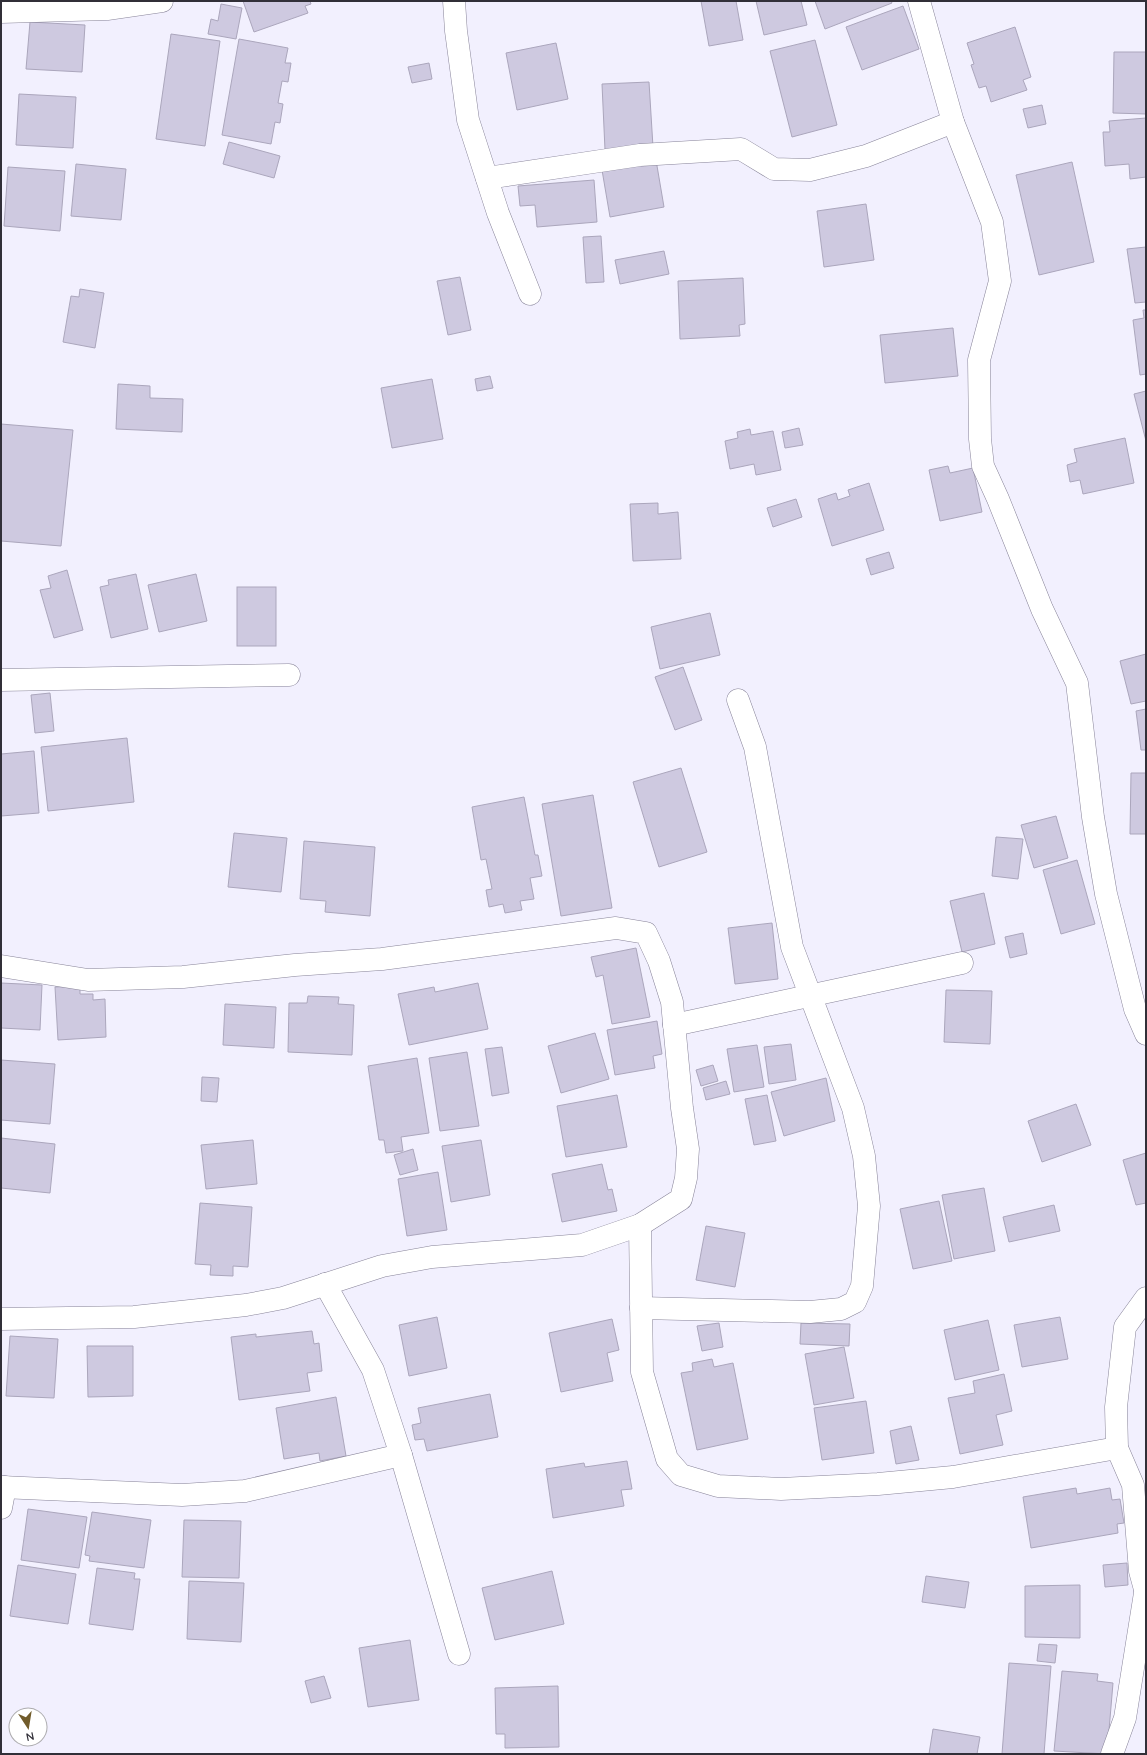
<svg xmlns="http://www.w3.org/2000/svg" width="1147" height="1755" viewBox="0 0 1147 1755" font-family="Quicksand,sans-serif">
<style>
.building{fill:#cec9e0;stroke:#aba6bc}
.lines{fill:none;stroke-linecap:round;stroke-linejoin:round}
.minor-casing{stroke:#888499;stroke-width:23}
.minor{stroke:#fff;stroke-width:22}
</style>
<rect width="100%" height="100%" fill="#f2f0fe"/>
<!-- building -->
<g class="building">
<polygon points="243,1 310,1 311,4 305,6 308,13 254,32"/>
<polygon points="701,1 736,1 743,40 709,46"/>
<polygon points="756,1 801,1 807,25 764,35"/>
<polygon points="815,1 891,1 892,3 825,29"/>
<polygon points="221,4 242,8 236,39 208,34 211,19 218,21"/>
<polygon points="903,6 919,49 862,70 846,27"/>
<polygon points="30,22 85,25 82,72 26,69"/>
<polygon points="1015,27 1031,77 1023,80 1027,90 991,102 986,86 979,88 971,65 974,64 967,43"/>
<polygon points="171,34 220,41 205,146 156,139"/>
<polygon points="239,39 288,48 285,63 291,63 288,82 282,81 278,103 283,104 280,123 275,122 271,144 222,135"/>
<polygon points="815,40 837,125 792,137 770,51"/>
<polygon points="556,43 568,99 517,110 506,53"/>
<polygon points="1114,52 1146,52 1146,114 1113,113"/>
<polygon points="429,63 432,79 412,83 408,67"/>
<polygon points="649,82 653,147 605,150 602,84"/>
<polygon points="19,94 76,97 73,148 16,145"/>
<polygon points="1042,105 1046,124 1028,128 1023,109"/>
<polygon points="1146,118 1146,177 1130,179 1129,164 1105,166 1103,132 1110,132 1109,121"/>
<polygon points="229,142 280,156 274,178 223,164"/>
<polygon points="656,160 664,207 610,217 602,170"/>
<polygon points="1072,162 1094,262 1039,275 1016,175"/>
<polygon points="76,164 126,169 121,220 71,216"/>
<polygon points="8,167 65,171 60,231 4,226"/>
<polygon points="594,180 597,222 537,227 535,205 520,206 518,186"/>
<polygon points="866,204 874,260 824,267 817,211"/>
<polygon points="601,236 604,282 586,283 583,237"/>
<polygon points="1146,247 1146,302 1135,303 1127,249"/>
<polygon points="664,251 669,274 620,284 615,260"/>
<polygon points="460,277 471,330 448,335 437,281"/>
<polygon points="743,278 745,324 739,325 740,336 680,339 678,281"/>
<polygon points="80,289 104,293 95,348 63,342 71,296 79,297"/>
<polygon points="1143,310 1146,310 1146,374 1140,375 1133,320 1144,318"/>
<polygon points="953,328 958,376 885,383 880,335"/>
<polygon points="490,376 493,388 477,391 475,379"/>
<polygon points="432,379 443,439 392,448 381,388"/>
<polygon points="118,384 150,386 150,398 183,399 182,432 116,429"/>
<polygon points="1146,391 1146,441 1134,394"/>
<polygon points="1,424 73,430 61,546 1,541"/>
<polygon points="799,428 803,445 785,448 782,432"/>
<polygon points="750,429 751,435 773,431 781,470 756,475 754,464 730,469 725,441 738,438 737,432"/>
<polygon points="1125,438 1134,483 1083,494 1080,480 1070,482 1067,465 1077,462 1074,449"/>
<polygon points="948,466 950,473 973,468 982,512 940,521 929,470"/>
<polygon points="869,483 884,530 832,546 818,499 836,493 838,500 850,496 848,490"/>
<polygon points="796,499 802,517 773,527 767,508"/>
<polygon points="658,503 658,514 678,512 681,559 633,561 630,504"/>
<polygon points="889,552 894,568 871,575 866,559"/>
<polygon points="67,570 83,630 54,638 40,590 51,588 48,576"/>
<polygon points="136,574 148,629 111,638 100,587 109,585 108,580"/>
<polygon points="196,574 207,621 159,632 148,585"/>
<rect x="237" y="587" width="39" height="59"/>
<polygon points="710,613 720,655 660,669 651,627"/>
<polygon points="1146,654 1146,701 1131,704 1120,661"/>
<polygon points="683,667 702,720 675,730 655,677"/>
<polygon points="50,693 54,731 35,733 31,695"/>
<polygon points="1146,709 1146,750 1141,750 1136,711"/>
<polygon points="127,738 134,802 48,811 41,747"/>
<polygon points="34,751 39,813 1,816 1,754"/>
<polygon points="681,768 707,852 659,867 633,782"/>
<polygon points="1131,773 1146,773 1146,834 1130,834"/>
<polygon points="593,795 612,908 561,916 542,804"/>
<polygon points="524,797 535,855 538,855 542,876 530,878 534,899 520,901 522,910 505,913 503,904 489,907 486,890 492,889 486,859 481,860 472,807"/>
<polygon points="1056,816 1068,858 1034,868 1021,825"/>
<polygon points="234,833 287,838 281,892 228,887"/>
<polygon points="996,837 1023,839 1018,879 992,876"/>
<polygon points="304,841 375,847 370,916 325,912 326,901 300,899"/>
<polygon points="1077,860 1095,924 1061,934 1043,870"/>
<polygon points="984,893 995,944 962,952 950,901"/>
<polygon points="772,923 778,979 735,984 728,928"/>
<polygon points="1023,933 1027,954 1010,958 1005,937"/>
<polygon points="636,948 650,1017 612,1024 603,975 596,977 591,957"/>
<polygon points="1,983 42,985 40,1030 1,1028"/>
<polygon points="478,983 488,1029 409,1045 398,994 434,987 435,992"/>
<polygon points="80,986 80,994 93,994 93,1000 105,999 106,1037 58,1040 55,987"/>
<polygon points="946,990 992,991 990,1044 944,1042"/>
<polygon points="308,996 339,997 338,1004 354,1005 352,1055 288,1052 289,1003 307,1003"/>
<polygon points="225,1004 276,1007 274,1048 223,1045"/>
<polygon points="657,1021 662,1054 653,1056 655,1068 615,1075 607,1030"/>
<polygon points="595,1033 609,1079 561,1093 548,1046"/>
<polygon points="791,1044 796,1080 769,1084 764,1047"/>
<polygon points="757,1045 764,1087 734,1092 727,1049"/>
<polygon points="502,1047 509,1093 492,1096 485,1049"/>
<polygon points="467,1052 479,1126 440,1131 429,1058"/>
<polygon points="417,1058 429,1133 401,1137 403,1151 386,1153 384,1140 379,1140 368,1066"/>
<polygon points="1,1060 55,1064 50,1124 1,1120"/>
<polygon points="713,1065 718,1081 701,1086 696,1070"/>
<polygon points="202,1077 219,1078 217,1102 201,1101"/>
<polygon points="826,1078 835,1121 784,1136 771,1092"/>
<polygon points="726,1081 730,1094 706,1100 703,1088"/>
<polygon points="617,1095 627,1147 566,1157 557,1106"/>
<polygon points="767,1095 776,1141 754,1145 745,1099"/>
<polygon points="1076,1104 1091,1145 1042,1162 1028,1121"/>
<polygon points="1,1138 55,1144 50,1193 1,1188"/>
<polygon points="253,1140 257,1184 206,1189 201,1145"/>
<polygon points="481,1140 490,1195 451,1202 442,1146"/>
<polygon points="413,1149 418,1170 400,1175 394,1155"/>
<polygon points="1146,1153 1146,1203 1136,1205 1123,1160"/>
<polygon points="602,1164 608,1190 612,1189 617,1211 562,1222 552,1174"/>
<polygon points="438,1172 447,1230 407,1236 398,1179"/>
<polygon points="984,1188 995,1251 954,1259 942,1195"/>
<polygon points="939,1201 952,1261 913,1269 900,1209"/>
<polygon points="200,1203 252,1207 248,1267 233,1266 233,1276 210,1275 211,1265 195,1264"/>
<polygon points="1054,1205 1060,1231 1009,1242 1003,1217"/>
<polygon points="706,1226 745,1233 735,1287 696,1280"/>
<polygon points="437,1317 447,1368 409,1376 399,1325"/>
<polygon points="1060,1317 1068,1359 1022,1367 1014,1325"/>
<polygon points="612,1319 619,1350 607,1353 613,1381 561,1392 549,1333"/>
<polygon points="988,1320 999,1370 955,1380 944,1330"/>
<polygon points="719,1323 723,1347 702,1351 697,1326"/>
<polygon points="801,1323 850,1324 849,1346 800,1344"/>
<polygon points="312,1331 314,1344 319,1343 322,1371 307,1373 310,1391 239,1400 231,1337 256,1334 256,1337"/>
<polygon points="10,1336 58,1339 54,1398 6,1396"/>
<polygon points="87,1346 133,1346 133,1396 88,1397"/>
<polygon points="844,1347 854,1398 814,1405 805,1354"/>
<polygon points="712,1359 714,1367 733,1363 748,1439 697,1450 681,1373 693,1371 692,1363"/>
<polygon points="1004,1374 1012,1411 996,1415 1003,1445 960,1454 948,1398 975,1393 973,1381"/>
<polygon points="490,1394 498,1437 427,1451 424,1439 415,1440 412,1425 421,1423 418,1408"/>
<polygon points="336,1397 346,1456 320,1461 319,1453 284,1459 276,1408"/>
<polygon points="866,1401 874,1453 822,1460 814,1408"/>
<polygon points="911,1426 919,1460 896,1464 890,1431"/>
<polygon points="627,1461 632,1489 621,1490 624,1506 553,1518 546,1469 584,1463 585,1467"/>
<polygon points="1076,1488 1077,1494 1110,1488 1112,1500 1120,1499 1124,1523 1117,1524 1118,1533 1031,1548 1023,1497"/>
<polygon points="28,1509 87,1517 79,1568 21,1560"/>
<polygon points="92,1512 151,1520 144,1568 89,1561 90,1556 85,1555"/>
<polygon points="184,1520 241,1521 239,1578 182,1577"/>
<polygon points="1127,1563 1128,1585 1105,1587 1103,1565"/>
<polygon points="18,1565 76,1574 68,1624 10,1616"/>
<polygon points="97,1568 135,1573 134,1579 140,1579 133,1630 89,1624"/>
<polygon points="552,1571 564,1624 495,1640 482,1588"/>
<polygon points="926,1576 969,1582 965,1608 922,1602"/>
<polygon points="189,1581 244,1583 241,1642 187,1639"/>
<polygon points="1080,1585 1080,1638 1025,1637 1025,1586"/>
<polygon points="410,1640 419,1700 368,1707 359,1648"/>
<polygon points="1039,1644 1057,1645 1055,1663 1037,1661"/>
<polygon points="1009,1663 1051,1666 1044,1754 1002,1754"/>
<polygon points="1062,1671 1098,1674 1097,1681 1113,1683 1107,1754 1054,1751"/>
<polygon points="324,1676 331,1698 311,1703 305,1681"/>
<polygon points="558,1686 559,1747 505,1748 505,1734 496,1734 495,1688"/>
<polygon points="933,1729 980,1737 977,1754 929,1754"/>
</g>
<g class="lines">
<defs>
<g id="minor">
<polyline points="454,1 456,31 468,120 498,213 530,294"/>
<polyline points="919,1 953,122 992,222 1000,281 979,360 980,439 983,466 998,499 1042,609 1077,683 1093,817 1106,894 1135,1009 1146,1034"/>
<polyline points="1,12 107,9 162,1"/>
<polyline points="487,178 640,155 741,149 774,169 810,170 866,156 953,122"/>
<polyline points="1,680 289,675"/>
<polyline points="1,966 88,980 183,977 295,965 382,959 616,928 646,933 659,961 672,1002 682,1108 688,1149 686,1178 681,1199 640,1225 582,1245 432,1257 382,1266 283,1298 246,1305 134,1317 1,1319"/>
<polyline points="674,1025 962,963"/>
<polyline points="640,1225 642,1372 667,1459 681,1475 718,1486 781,1489 878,1484 953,1477 1117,1448"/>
<polyline points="325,1284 373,1370 401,1455 459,1654"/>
<polyline points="1146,1298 1125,1327 1116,1407 1117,1448 1133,1485 1140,1571 1146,1593"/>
<polyline points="641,1308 810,1312 841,1309 855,1302 862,1286 869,1206 864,1156 853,1108 792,947 755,747 738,700"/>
<polyline points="1,1487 182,1495 245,1491 401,1455"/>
<polyline points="1,1508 5,1487"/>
<polyline points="1112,1754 1125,1718 1145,1593"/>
</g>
</defs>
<!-- minor casing -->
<use href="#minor" class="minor-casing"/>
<!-- minor -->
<use href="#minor" class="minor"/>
</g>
<!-- border -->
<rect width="1147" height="1755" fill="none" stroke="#312f38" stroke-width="4"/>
<!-- north arrow -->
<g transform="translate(28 1727) rotate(168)"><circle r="19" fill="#ffffff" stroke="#adacaf"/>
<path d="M0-3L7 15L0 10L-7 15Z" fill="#715c2b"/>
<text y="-6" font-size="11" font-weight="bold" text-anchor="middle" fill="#312f38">N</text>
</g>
</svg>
